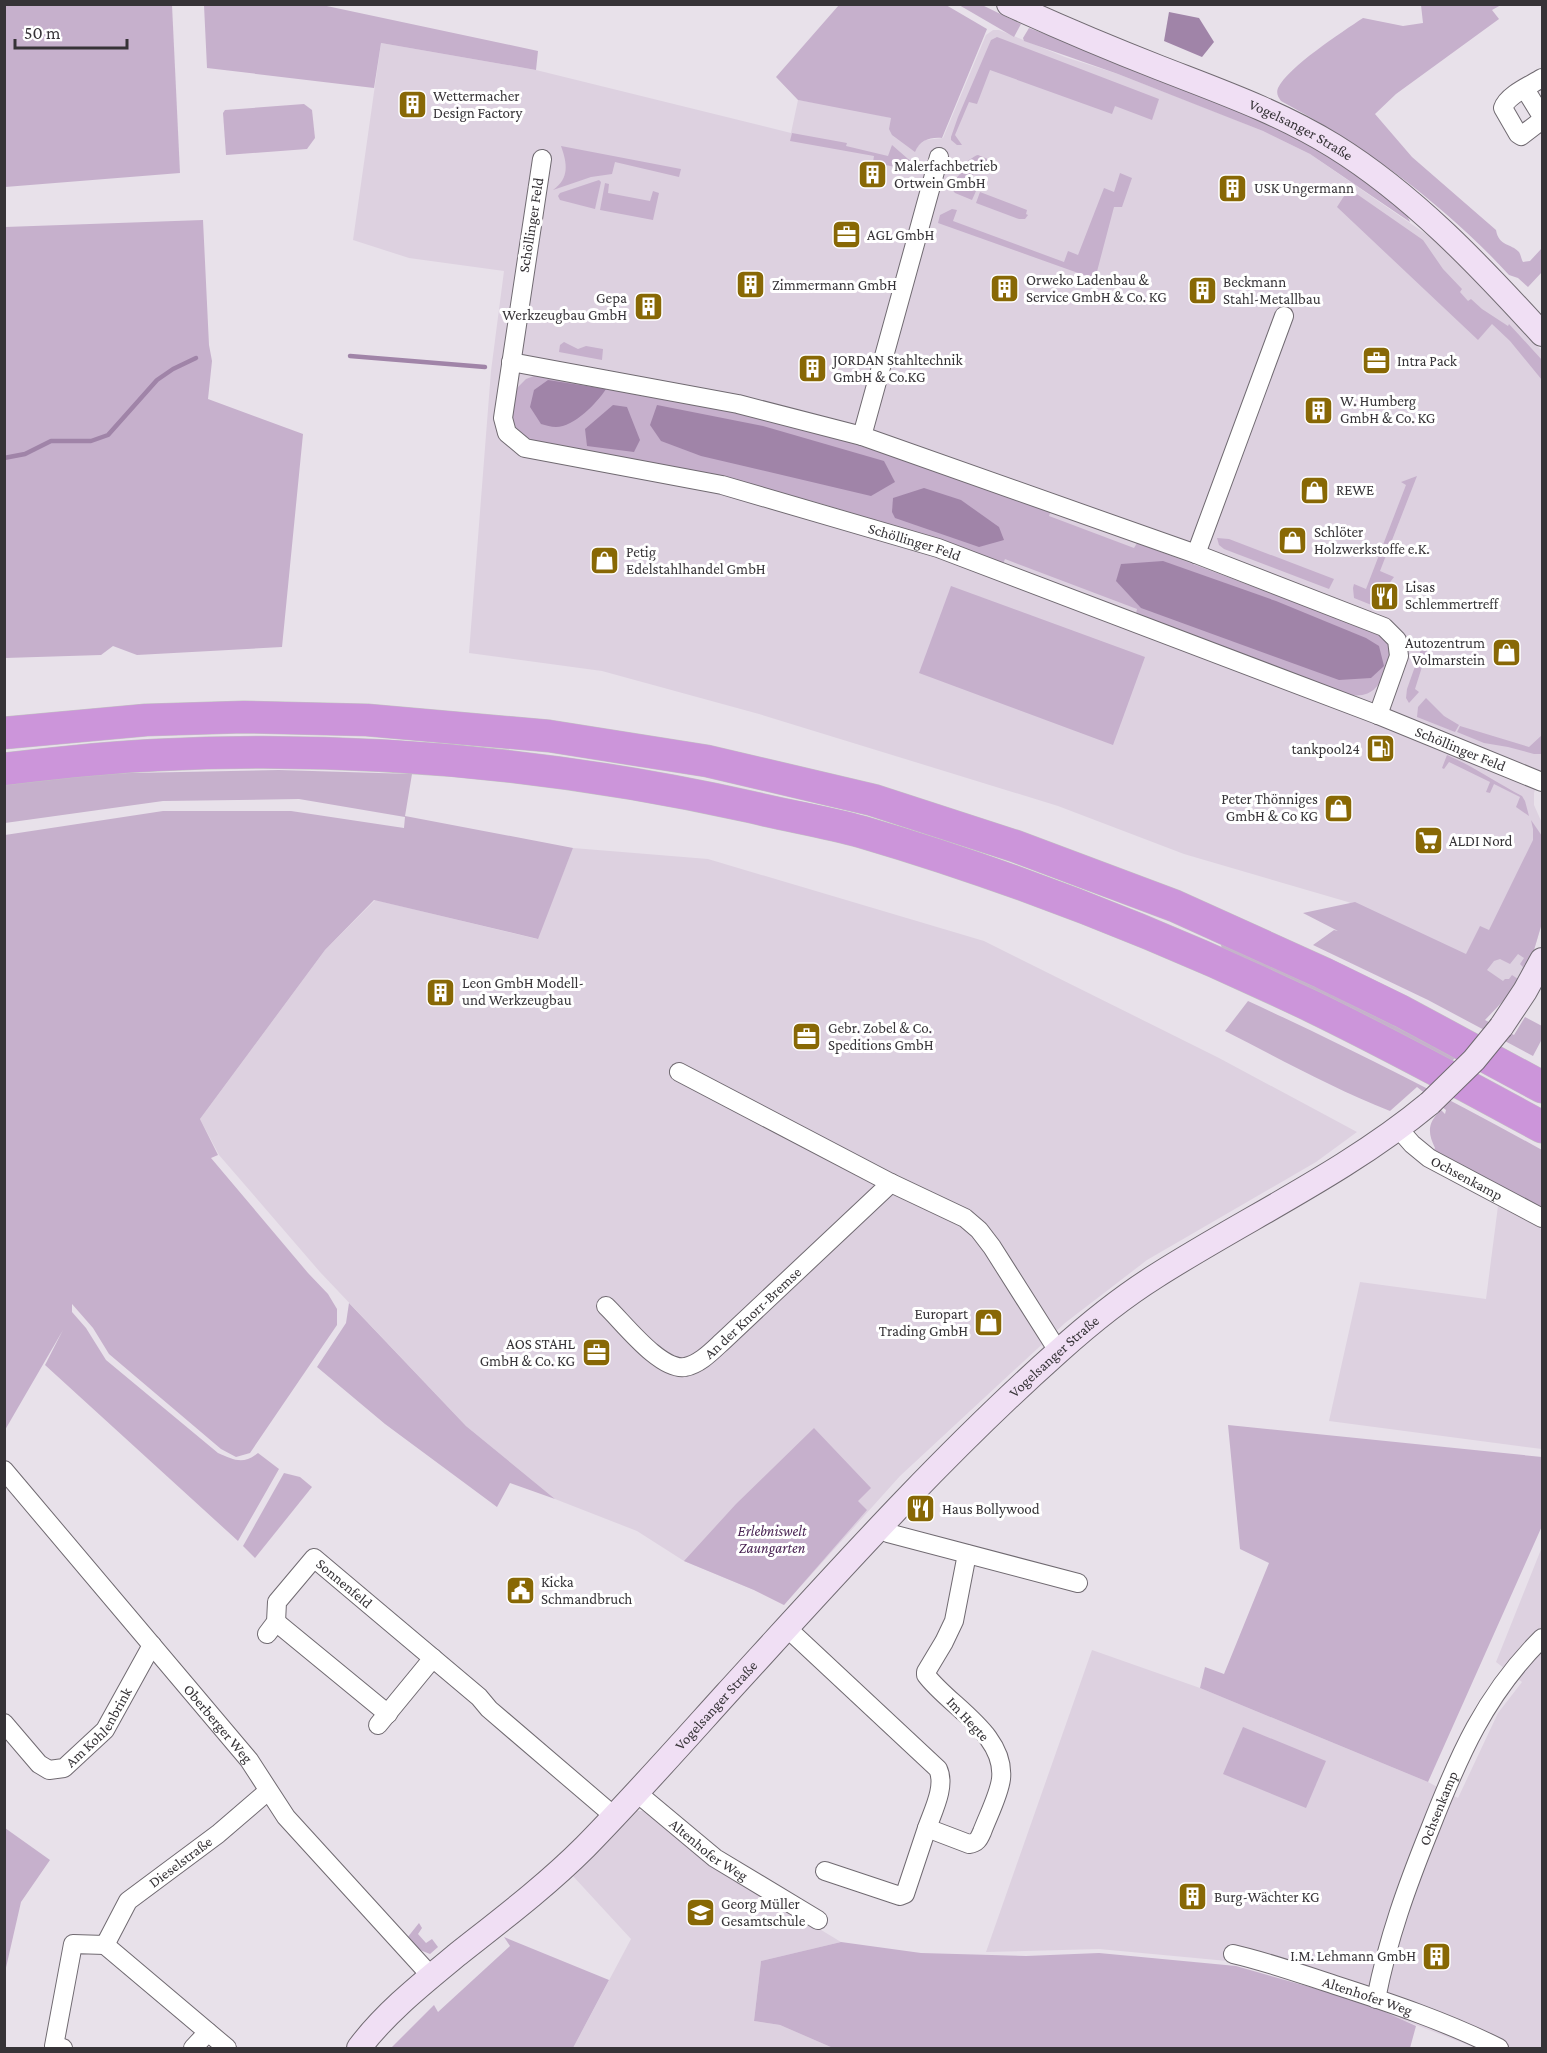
<svg xmlns="http://www.w3.org/2000/svg" width="1547" height="2053" viewBox="0 0 1547 2053" font-family="'Crimson Pro',serif">
<style>
.built{fill:#ddd1e0}
.green{fill:#c6b0cc}
.water{fill:#a084a8}
.lines{fill:none;stroke-linecap:round;stroke-linejoin:round}
.stream{stroke:#a084a8;stroke-width:4.5}
.street-casing{stroke:#706a71;stroke-width:20}
.secondary-casing{stroke:#706a71;stroke-width:26}
.highway-casing{stroke:#c3c2c3;stroke-width:33}
.street{stroke:#fff;stroke-width:18}
.secondary{stroke:#f0dff4;stroke-width:24}
.highway{stroke:#cc95da;stroke-width:32}
.secondary-bridge-casing{stroke:#706a71;stroke-width:26;stroke-linecap:butt}
.secondary-bridge{stroke:#f0dff4;stroke-width:24}
.labels{text-anchor:middle;stroke-width:6;stroke-linejoin:round;paint-order:stroke}
.poi-label{font-size:15px;fill:#363337;stroke:#fff;text-anchor:start}
.street-label{font-size:15px;fill:#363337;stroke:#fff}
.park-label{font-size:15px;font-style:italic;fill:#492353;stroke:#fff}
</style>
<rect width="100%" height="100%" fill="#e8e1ea"/>
<!-- built -->
<g class="built">
<polygon points="993,30 999,30 1065,57 1118,74 1226,116 1263,131 1310,154 1436,241 1542,351 1542,768 1534,793 1534,805 1542,823 1542,923 1534,950 1512,989 1464,955 1348,902 1184,854 1058,806 759,714 602,671 469,653 491,371 504,271 409,258 353,240 381,43 536,70 791,133 798,100 852,109 891,118 917,147 925,140 943,138 986,35"/>
<polygon points="573,848 708,859 984,941 1219,1058 1357,1132 1316,1162 1147,1260 1065,1323 900,1476 784,1605 754,1590 684,1561 637,1531 555,1499 466,1426 320,1272 219,1155 200,1119 325,950 375,900 537,939"/>
<polygon points="1498,1206 1542,1229 1542,1449 1329,1421 1360,1282 1486,1299"/>
<polygon points="1542,1547 1542,2048 1476,2048 1320,1988 1238,1962 1099,1949 986,1952 1092,1650 1200,1688 1428,1782 1458,1798 1498,1713 1522,1682 1496,1662"/>
<polygon points="636,1811 645,1811 750,1887 841,1942 761,1961 754,2021 780,2025 833,2048 573,2048 631,1939 572,1875 581,1869"/>
</g>
<!-- green -->
<g class="green">
<polygon points="5,4 172,5 180,173 5,187"/>
<polygon points="204,5 322,5 538,51 536,70 381,43 374,88 207,68"/>
<path d="M839 5H946L987 29 942 138C930 137 920 140 915 152L892 135 889 129 891 118 798 100 776 77Z"/>
<polygon points="959,5 982,5 1021,24 1014,37"/>
<path d="M1421 5H1501L1492 10 1499 19 1396 94 1375 114 1412 157 1496 230C1499 247 1511 243 1519 252 1521 255 1521 259 1523 262L1530 261 1542 248V272L1528 287 1518 278 1509 275C1444 204 1366 147 1281 101 1278 97 1276 93 1278 88 1288 67 1342 32 1363 18L1403 26 1423 23Z"/>
<polygon points="1029,28 1232,104 1347,165 1396,205 1407,215 1410,222 1310,154 1263,131 1118,74 1024,41 1023,38"/>
<polygon points="997,37 1159,99 1152,120 1115,106 1112,114 990,70 977,104 969,102 955,135 962,145 957,145 951,140 951,137 958,117 991,40"/>
<polygon points="304,104 312,110 315,138 307,149 226,155 223,113 225,110"/>
<polygon points="792,133 847,143 846,146 888,156 892,145 915,165 916,172 873,162 874,156 790,141"/>
<path d="M561 146 681 169 679 177 615 162 612 174 591 177 553 190C570 178 567 163 561 146Z"/>
<path d="M978 155 990 160 988 166 978 163 968 187 976 191 972 200 955 193 949 186 960 174 965 162C969 161 975 155 978 155Z"/>
<polygon points="1120,173 1132,178 1122,207 1114,207 1095,279 938,223 940,215 952,209 957,210 953,221 1064,262 1068,251 1078,255 1104,188 1114,192"/>
<polygon points="599,180 601,182 595,209 560,200 558,196 560,193"/>
<polygon points="605,183 609,184 608,193 650,201 653,191 659,193 653,220 600,210"/>
<polygon points="1351,190 1423,240 1443,269 1462,289 1460,292 1468,301 1471,299 1482,309 1508,326 1509,324 1542,360 1542,380 1510,341 1492,324 1478,340 1337,207 1346,193"/>
<polygon points="980,192 1027,210 1026,214 1028,215 1025,219 1019,219 976,203"/>
<polygon points="203,220 209,345 212,361 208,399 303,434 282,647 137,655 113,646 101,655 5,658 5,227"/>
<polygon points="564,342 578,349 586,346 603,349 602,360 559,352 560,345"/>
<path d="M534 376H545C617 389 689 401 760 418 859 442 955 477 1051 510L1049 516 1134 548 1137 543 1379 634C1383 639 1388 643 1390 649 1392 656 1389 661 1387 667 1380 686 1372 698 1350 695L1136 614 1137 609 1005 559 1003 564C919 534 833 504 745 484 674 468 601 455 530 441L516 431 511 419 516 389 526 379Z"/>
<path d="M1417 476 1380 571 1394 577 1388 585C1379 586 1377 598 1374 606L1354 598 1353 588 1354 584 1366 589 1406 485 1401 482Z"/>
<polygon points="1217,538 1229,539 1334,579 1329,589 1224,549 1219,545"/>
<polygon points="951,586 1145,657 1113,745 919,673"/>
<polygon points="1426,640 1427,651 1415,689 1419,692 1409,703 1406,698 1407,689 1424,641"/>
<polygon points="1426,698 1444,716 1459,725 1455,732 1417,717 1418,707"/>
<polygon points="1460,726 1529,747 1542,735 1542,754 1534,754 1508,747 1484,743 1457,732"/>
<path d="M1447 755C1475 767 1495 782 1522 796L1525 801 1529 816 1516 807 1520 797 1494 784 1490 793 1486 792 1490 782 1449 762 1444 769 1442 768Z"/>
<path d="M279 770 412 774 405 816 573 848 538 939 374 900 325 950 200 1119 218 1155 211 1158 308 1273 328 1294 337 1309V1325L250 1453 236 1457 221 1449 109 1354 93 1328 72 1304V1312L86 1328 106 1360 218 1453C234 1460 243 1465 258 1453L279 1469 238 1541 45 1365 63 1330 5 1430V835L163 811H291L404 828 405 817 299 799 163 801 5 823V780L82 774Z"/>
<polygon points="1531,820 1542,836 1542,923 1534,950 1522,972 1521,972 1523,967 1520,964 1524,958 1518,954 1510,964 1500,959 1494,961 1487,970 1503,981 1505,979 1509,979 1512,975 1518,979 1505,999 1485,1020 1514,1035 1525,1017 1542,1026 1542,1039 1533,1056 1428,1000 1313,945 1334,930 1338,931 1303,913 1355,902 1466,954 1480,926 1489,930 1533,840 1533,829"/>
<polygon points="1221,945 1226,945 1315,985 1456,1057 1452,1061 1222,949"/>
<path d="M1248 1001C1348 1047 1446 1097 1542 1150V1208L1433 1152 1435 1148C1427 1132 1428 1122 1441 1110L1445 1114 1446 1110 1417 1087 1390 1111C1334 1089 1280 1059 1225 1031Z"/>
<polygon points="349,1303 466,1426 555,1499 510,1483 497,1507 385,1424 317,1367 346,1323"/>
<polygon points="1228,1425 1542,1457 1542,1526 1428,1782 1200,1688 1205,1667 1224,1674 1269,1563 1240,1549"/>
<polygon points="814,1428 871,1488 858,1501 867,1510 784,1605 754,1590 684,1561 736,1504"/>
<polygon points="284,1473 300,1477 312,1487 255,1558 243,1546"/>
<polygon points="1243,1727 1326,1761 1306,1808 1223,1774"/>
<polygon points="5,1828 50,1860 21,1902 5,1972"/>
<polygon points="419,1923 422,1928 418,1934 426,1943 432,1939 438,1947 430,1954 420,1950 407,1938"/>
<polygon points="504,1937 609,1980 573,2048 391,2048 434,2005 438,2012 510,1946"/>
<polygon points="841,1942 921,1953 1026,1956 1099,1953 1236,1966 1363,2002 1416,2026 1410,2048 833,2048 780,2025 754,2021 761,1961"/>
</g>
<!-- water -->
<g class="water">
<polygon points="1169,12 1199,18 1214,42 1202,57 1164,41"/>
<path d="M548 380 606 389C597 403 574 427 556 427 551 427 546 425 541 424L530 407 534 390Z"/>
<polygon points="613,405 627,407 640,440 634,452 587,446 585,429"/>
<polygon points="657,405 763,426 884,461 895,482 871,496 701,456 661,441 650,425"/>
<polygon points="924,488 961,500 999,527 1004,540 979,547 895,518 892,512 893,498"/>
<polygon points="1163,561 1276,601 1366,638 1379,646 1384,666 1371,678 1339,680 1141,608 1116,581 1121,564"/>
</g>
<g class="lines">
<!-- stream -->
<g class="stream">
<polyline points="350,356 485,367"/>
<polyline points="4,458 25,454 51,441 91,441 108,435 157,380 173,369 196,358"/>
</g>
<defs>
<g id="street">
<path d="M1525 89 1541 115 1542 120 1521 136 1518 134 1503 108C1507 95 1531 85 1542 78"/>
<path id="s1" d="M542 159 503 418 507 433 525 448 722 485 938 548 1378 715 1542 782"/>
<polyline points="511,362 738,404 862,436 1196,554 1384,627 1397,640 1399,656 1378,715"/>
<polyline points="862,436 939,157"/>
<polyline points="1196,554 1284,316"/>
<polyline points="679,1072 891,1183 965,1218 979,1230 992,1247 1058,1351"/>
<path id="s2" d="M1398 1128 1412 1144 1429 1158 1542 1218"/>
<path id="s3" d="M606 1306C623 1322 660 1371 685 1367 700 1364 712 1351 723 1341L891 1183"/>
<path id="s4" d="M4 1470 249 1760 286 1817 431 1976"/>
<polyline points="879,1527 888,1533 1078,1583"/>
<polyline points="276,1622 388,1714"/>
<path d="M787 1628 938 1769C946 1786 933 1811 927 1828L969 1844C977 1843 979 1839 982 1832 988 1816 999 1795 1001 1779 1006 1734 949 1706 926 1675V1672L944 1642 954 1621 967 1554"/>
<path id="s5" d="M267 1634 276 1622 277 1602 314 1558 479 1697 489 1709 614 1816"/>
<path id="s6" d="M4 1723 39 1764 49 1770 64 1768 105 1730 152 1645"/>
<polyline points="378,1725 433,1658"/>
<path id="s7" d="M636 1792 715 1858 818 1920"/>
<polyline points="825,1871 900,1896 905,1894 927,1828"/>
<polyline points="105,1945 227,2048"/>
<path id="s8" d="M1233 1954C1268 1962 1301 1974 1335 1985 1391 2003 1447 2022 1499 2048"/>
<path id="s9" d="M1376 1999C1388 1938 1407 1886 1430 1829 1459 1755 1485 1695 1542 1638"/>
<path id="s10" d="M63 2048 54 2046 73 1944 105 1945 128 1901 218 1834 268 1791"/>
<polyline points="193,2048 208,2032"/>
</g>
<g id="secondary">
<path id="s11" d="M1009 4C1059 27 1109 48 1160 68 1219 91 1279 112 1334 146 1413 195 1479 265 1542 334"/>
<polyline points="1501,1027 1525,991 1542,960"/>
<path id="s12" d="M359 2048C386 2012 423 1983 458 1954 501 1920 546 1886 585 1847 634 1797 680 1745 727 1693 834 1576 940 1457 1059 1351 1089 1324 1121 1298 1156 1276 1247 1218 1347 1172 1430 1103"/>
</g>
<g id="highway">
<polyline points="4,733 146,720 244,717 367,720 549,736 707,761 873,800 1015,846 1175,906 1323,973 1401,1011 1542,1087"/>
<path d="M4 769C55 763 106 757 157 755 356 745 557 764 751 807 788 816 826 822 862 832 1015 877 1169 938 1313 1007 1391 1045 1467 1086 1542 1127"/>
</g>
</defs>
<!-- street casing -->
<use href="#street" class="street-casing"/>
<!-- secondary casing -->
<use href="#secondary" class="secondary-casing"/>
<!-- highway casing -->
<use href="#highway" class="highway-casing"/>
<!-- street -->
<use href="#street" class="street"/>
<!-- secondary -->
<use href="#secondary" class="secondary"/>
<!-- highway -->
<use href="#highway" class="highway"/>
<defs>
<polyline id="secondary-bridge" points="1430,1103 1474,1060 1501,1027"/>
</defs>
<!-- secondary-bridge casing -->
<use href="#secondary-bridge" class="secondary-bridge-casing"/>
<!-- secondary-bridge -->
<use href="#secondary-bridge" class="secondary-bridge"/>
</g>
<!-- icons -->
<defs>
<symbol id="building-square" viewBox="-11 -11 22 22"><rect x="-9" y="-9" width="18" height="18" rx="4" fill="#886805" stroke="#fff"/><path d="M-4-6H4V6H1V3H-1V6H-4ZM-2.5-4.3h1.7v1.8h-1.7ZM.8-4.3h1.7v1.8H.8ZM-2.5-1h1.7V.8h-1.7ZM.8-1h1.7V.8H.8Z" fill="#fff"/></symbol>
<symbol id="office-square" viewBox="-11 -11 22 22"><rect x="-9" y="-9" width="18" height="18" rx="4" fill="#886805" stroke="#fff"/><path d="M-6-3h4V-5.5h4V-3h4V5H-6ZM-1-4.5V-3h2v-1.5ZM-6 0V1H6V0Z" fill="#fff"/></symbol>
<symbol id="shop-square" viewBox="-11 -11 22 22"><rect x="-9" y="-9" width="18" height="18" rx="4" fill="#886805" stroke="#fff"/><path d="M-5-2.5h2.3a2.7 3.5 0 0 1 5.4 0H5L5.5 6h-11ZM-1.5-2.5h3a1.5 2.3 0 0 0-3 0Z" fill="#fff"/></symbol>
<symbol id="restaurant-square" viewBox="-11 -11 22 22"><rect x="-9" y="-9" width="18" height="18" rx="4" fill="#886805" stroke="#fff"/><path d="M-5-6h1v4h1v-4h1v4h1v-4h1v5L-1.5 .5V6h-2V.5L-5-1ZM5-6V6H3V1.5H1.5Q1.5-4 5-6Z" fill="#fff"/></symbol>
<symbol id="fuel-square" viewBox="-11 -11 22 22"><rect x="-9" y="-9" width="18" height="18" rx="4" fill="#886805" stroke="#fff"/><path d="M-5.5-6h7V0h2V4h1.3V-2.5L3-4.5l.8-.8L6-3V5H2.5V1h-1V6h-7ZM-4.2-4.7v3.2H.2V-4.7Z" fill="#fff"/></symbol>
<symbol id="supermarket-square" viewBox="-11 -11 22 22"><rect x="-9" y="-9" width="18" height="18" rx="4" fill="#886805" stroke="#fff"/><path d="M-6-5.5h2.5l.6 2H6L4.5 2H-2.5L-4.4-4H-6ZM-1.5 3.2a1.3 1.3 0 1 0 .1 0ZM3 3.2a1.3 1.3 0 1 0 .1 0Z" fill="#fff"/></symbol>
<symbol id="civic-square" viewBox="-11 -11 22 22"><rect x="-9" y="-9" width="18" height="18" rx="4" fill="#886805" stroke="#fff"/><path d="M-.6-6.5H3V-4.5H.6V-3L4-1V1h2V6H-6V1h2V-1L-.6-3ZM-1.2 2.5V6h2.4V2.5Z" fill="#fff"/></symbol>
<symbol id="school-square" viewBox="-11 -11 22 22"><rect x="-9" y="-9" width="18" height="18" rx="4" fill="#886805" stroke="#fff"/><path d="M0-5L7-2L0 1L-7-2ZM-4 1L0 2.5L4 1V4Q0 6-4 4Z" fill="#fff"/></symbol>
</defs>
<g fill-rule="evenodd">
<use href="#building-square" x="396" y="88" width="33" height="33"/>
<use href="#building-square" x="856" y="158" width="33" height="33"/>
<use href="#building-square" x="1216" y="172" width="33" height="33"/>
<use href="#office-square" x="830" y="218" width="33" height="33"/>
<use href="#building-square" x="734" y="268" width="33" height="33"/>
<use href="#building-square" x="988" y="272" width="33" height="33"/>
<use href="#building-square" x="1186" y="274" width="33" height="33"/>
<use href="#building-square" x="632" y="290" width="33" height="33"/>
<use href="#office-square" x="1360" y="344" width="33" height="33"/>
<use href="#building-square" x="796" y="352" width="33" height="33"/>
<use href="#building-square" x="1302" y="394" width="33" height="33"/>
<use href="#shop-square" x="1298" y="474" width="33" height="33"/>
<use href="#shop-square" x="1276" y="524" width="33" height="33"/>
<use href="#shop-square" x="588" y="544" width="33" height="33"/>
<use href="#restaurant-square" x="1368" y="580" width="33" height="33"/>
<use href="#shop-square" x="1490" y="636" width="33" height="33"/>
<use href="#fuel-square" x="1364" y="732" width="33" height="33"/>
<use href="#shop-square" x="1322" y="792" width="33" height="33"/>
<use href="#supermarket-square" x="1412" y="824" width="33" height="33"/>
<use href="#building-square" x="424" y="976" width="33" height="33"/>
<use href="#office-square" x="790" y="1020" width="33" height="33"/>
<use href="#shop-square" x="972" y="1306" width="33" height="33"/>
<use href="#office-square" x="580" y="1336" width="33" height="33"/>
<use href="#restaurant-square" x="904" y="1492" width="33" height="33"/>
<use href="#civic-square" x="504" y="1574" width="33" height="33"/>
<use href="#building-square" x="1176" y="1880" width="33" height="33"/>
<use href="#school-square" x="684" y="1896" width="33" height="33"/>
<use href="#building-square" x="1420" y="1940" width="33" height="33"/>
</g>
<g class="labels">
<!-- poi labels -->
<g class="poi-label">
<text x="433" y="101">Wettermacher<tspan x="433" dy="17">Design Factory</tspan></text>
<text x="894" y="171">Malerfachbetrieb<tspan x="894" dy="17">Ortwein GmbH</tspan></text>
<text x="1254" y="193">USK Ungermann</text>
<text x="867" y="240">AGL GmbH</text>
<text x="1026" y="285">Orweko Ladenbau &amp;<tspan x="1026" dy="17">Service GmbH &amp; Co. KG</tspan></text>
<text x="1223" y="287">Beckmann<tspan x="1223" dy="17">Stahl-Metallbau</tspan></text>
<text x="772" y="290">Zimmermann GmbH</text>
<text x="627" y="303" text-anchor="end">Gepa<tspan x="627" dy="17">Werkzeugbau GmbH</tspan></text>
<text x="833" y="365">JORDAN Stahltechnik<tspan x="833" dy="17">GmbH &amp; Co.KG</tspan></text>
<text x="1397" y="366">Intra Pack</text>
<text x="1340" y="406">W. Humberg<tspan x="1340" dy="17">GmbH &amp; Co. KG</tspan></text>
<text x="1336" y="495">REWE</text>
<text x="1314" y="537">Schlöter<tspan x="1314" dy="17">Holzwerkstoffe e.K.</tspan></text>
<text x="626" y="557">Petig<tspan x="626" dy="17">Edelstahlhandel GmbH</tspan></text>
<text x="1405" y="592">Lisas<tspan x="1405" dy="17">Schlemmertreff</tspan></text>
<text x="1485" y="648" text-anchor="end">Autozentrum<tspan x="1485" dy="17">Volmarstein</tspan></text>
<text x="1360" y="754" text-anchor="end">tankpool24</text>
<text x="1318" y="804" text-anchor="end">Peter Thönniges<tspan x="1318" dy="17">GmbH &amp; Co KG</tspan></text>
<text x="1449" y="846">ALDI Nord</text>
<text x="462" y="988">Leon GmbH Modell-<tspan x="462" dy="17">und Werkzeugbau</tspan></text>
<text x="828" y="1033">Gebr. Zobel &amp; Co.<tspan x="828" dy="17">Speditions GmbH</tspan></text>
<text x="968" y="1319" text-anchor="end">Europart<tspan x="968" dy="17">Trading GmbH</tspan></text>
<text x="575" y="1349" text-anchor="end">AOS STAHL<tspan x="575" dy="17">GmbH &amp; Co. KG</tspan></text>
<text x="942" y="1514">Haus Bollywood</text>
<text x="541" y="1587">Kicka<tspan x="541" dy="17">Schmandbruch</tspan></text>
<text x="1214" y="1902">Burg-Wächter KG</text>
<text x="721" y="1909">Georg Müller<tspan x="721" dy="17">Gesamtschule</tspan></text>
<text x="1416" y="1961" text-anchor="end">I.M. Lehmann GmbH</text>
</g>
<!-- street labels -->
<g class="street-label">
<text dy="5" stroke="none"><textPath href="#s11" startOffset="318">Vogelsanger Straße</textPath></text>
<text transform="translate(531 225) rotate(-81)" y="5">Schöllinger Feld</text>
<text dy="5" stroke="none"><textPath href="#s1" startOffset="702">Schöllinger Feld</textPath></text>
<text dy="5" stroke="none"><textPath href="#s1" startOffset="1286">Schöllinger Feld</textPath></text>
<text dy="5" stroke="none"><textPath href="#s2" startOffset="86">Ochsenkamp</textPath></text>
<text dy="5" stroke="none"><textPath href="#s3" startOffset="190">An der Knorr-Bremse</textPath></text>
<text dy="5" stroke="none"><textPath href="#s12" startOffset="982">Vogelsanger Straße</textPath></text>
<text dy="5" stroke="none"><textPath href="#s5" startOffset="132">Sonnenfeld</textPath></text>
<text dy="5" stroke="none"><textPath href="#s12" startOffset="496">Vogelsanger Straße</textPath></text>
<text transform="translate(968 1719) rotate(47)" y="5">Im Hegte</text>
<text dy="5" stroke="none"><textPath href="#s4" startOffset="332">Oberberger Weg</textPath></text>
<text dy="5" stroke="none"><textPath href="#s6" startOffset="135">Am Kohlenbrink</textPath></text>
<text dy="5" stroke="none"><textPath href="#s9" startOffset="201">Ochsenkamp</textPath></text>
<text dy="5" stroke="none"><textPath href="#s7" startOffset="93">Altenhofer Weg</textPath></text>
<text dy="5" stroke="none"><textPath href="#s10" startOffset="260">Dieselstraße</textPath></text>
<text dy="5" stroke="none"><textPath href="#s8" startOffset="141">Altenhofer Weg</textPath></text>
</g>
<!-- park labels -->
<g class="park-label">
<text x="772" y="1536">Erlebniswelt<tspan x="772" dy="17">Zaungarten</tspan></text>
</g>
</g>
<!-- border -->
<rect width="1547" height="2053" fill="none" stroke="#363337" stroke-width="12"/>
<!-- scale -->
<path d="M15 39v9h112v-9" fill="none" stroke="#363337" stroke-width="3"/>
<text x="24" y="39" font-size="18" fill="#363337" stroke="#ffffff" stroke-width="4.5" paint-order="stroke">50 m</text>
</svg>
